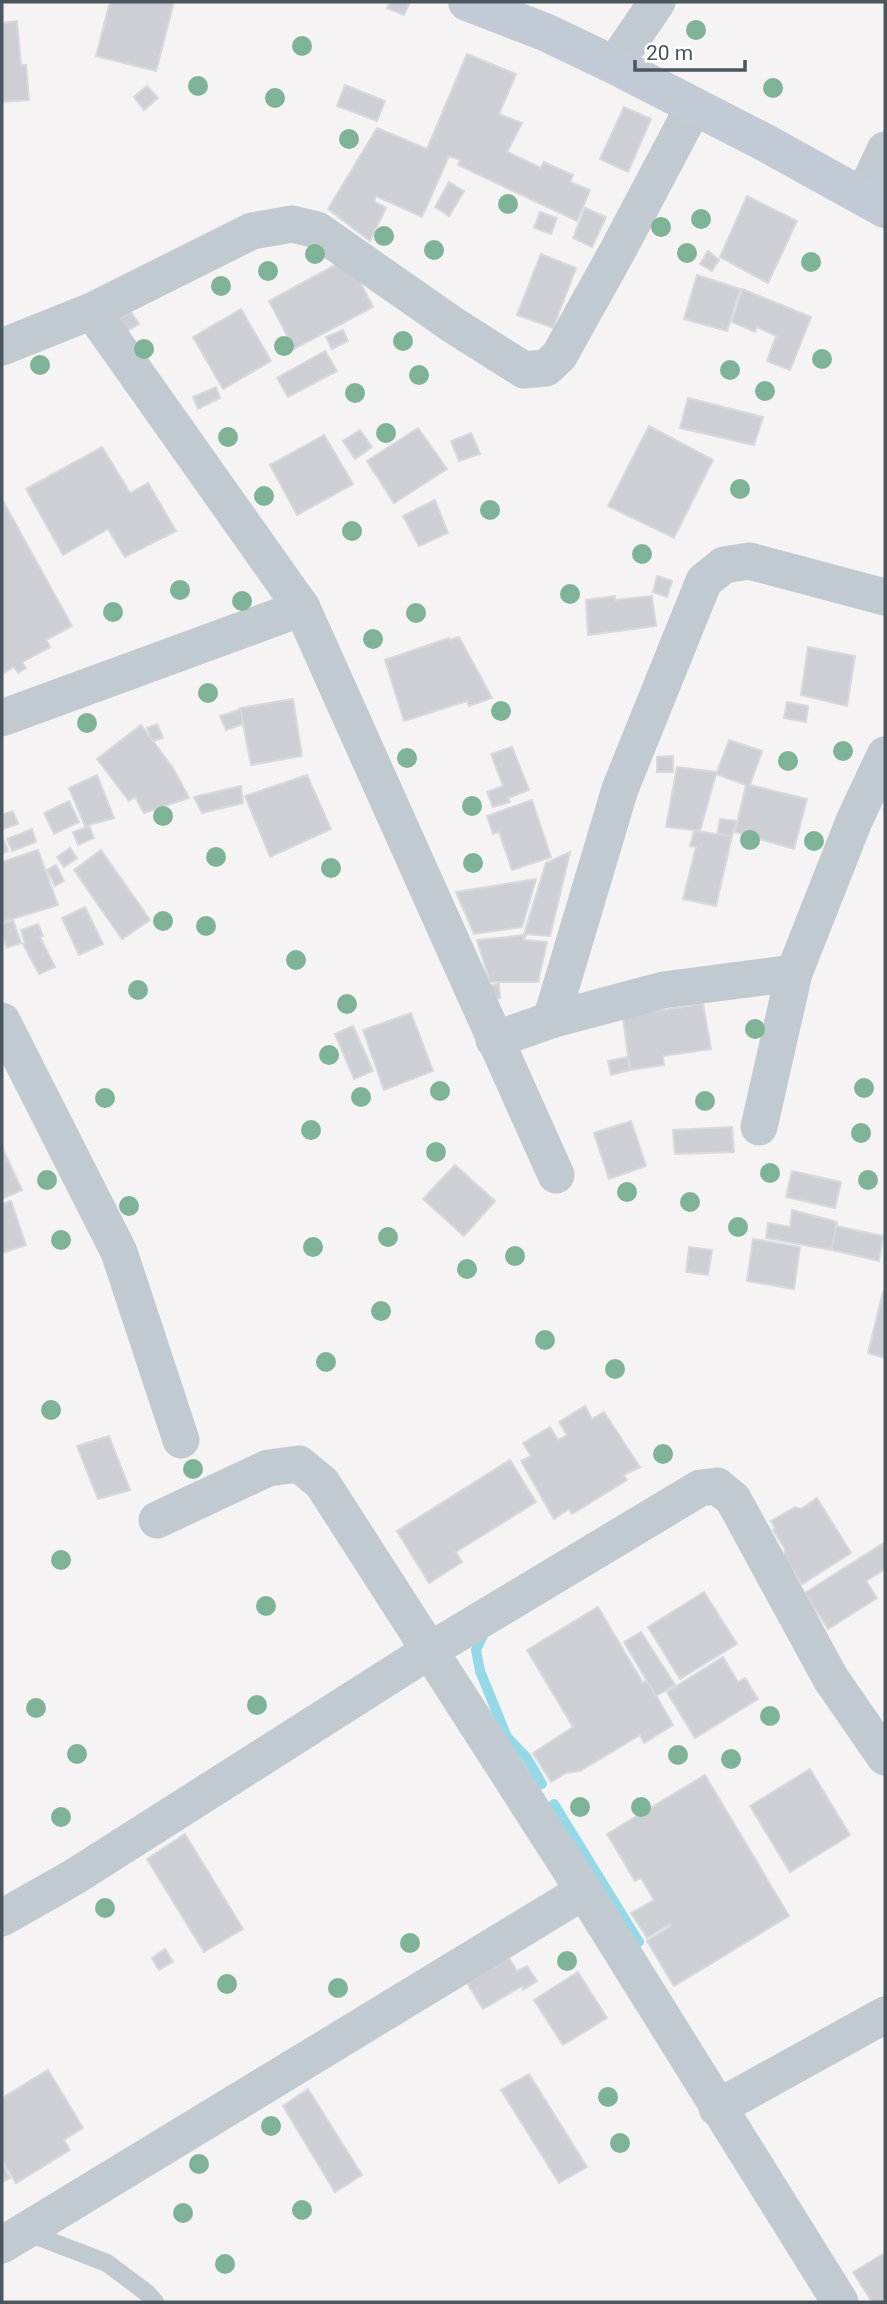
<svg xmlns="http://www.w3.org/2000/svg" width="887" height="2304" viewBox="0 0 887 2304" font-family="Roboto,sans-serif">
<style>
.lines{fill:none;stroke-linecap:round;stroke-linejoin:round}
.stream{stroke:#95d9e9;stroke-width:10}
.building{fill:#cdcfd4;stroke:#d7d9dd;stroke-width:2}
.service{stroke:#c1cad0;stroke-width:18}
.minor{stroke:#c1cad0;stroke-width:37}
.secondary{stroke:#c2cbd5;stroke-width:38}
.tree{fill:#7eb397}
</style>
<rect width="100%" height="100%" fill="#f5f3f3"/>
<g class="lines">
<!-- stream -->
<g class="stream">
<polyline points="485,1631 476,1650 480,1671 507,1737 527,1758 542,1784"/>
<polyline points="554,1804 639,1942"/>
</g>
</g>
<!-- building -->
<g class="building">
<polygon points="110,2 174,2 156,71 96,56"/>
<polygon points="390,2 410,2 404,15 387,8"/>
<polygon points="17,21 21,65 26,65 29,100 2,102 2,23"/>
<polygon points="467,54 516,74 499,114 522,123 507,152 541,168 544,162 573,175 570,182 590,190 577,221 458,165 460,160 449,156 422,217 376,196 374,201 386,208 370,241 328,209 377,128 427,149"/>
<polygon points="345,85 385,101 377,121 337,106"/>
<polygon points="147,86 158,98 144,110 134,97"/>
<polygon points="624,107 651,119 628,172 600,159"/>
<polygon points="449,182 464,191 449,216 435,207"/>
<polygon points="747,196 797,221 768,283 720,257"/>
<polygon points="585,208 606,217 592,247 573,238"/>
<polygon points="540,212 557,218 551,234 534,228"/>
<polygon points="708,251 719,260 712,271 700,264"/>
<polygon points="541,254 576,268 553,328 517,315"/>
<polygon points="348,258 373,307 294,349 269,301"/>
<polygon points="697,275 740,289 727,331 684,319"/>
<polygon points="742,289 811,317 790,370 767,361 776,336 757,327 755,332 732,322"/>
<polygon points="241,309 271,361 223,389 193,337"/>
<polygon points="131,312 139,324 120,335 113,322"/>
<polygon points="343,330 348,341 332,349 326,337"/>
<polygon points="325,351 337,371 288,397 277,378"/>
<polygon points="216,387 220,398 198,409 193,397"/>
<polygon points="688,398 763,417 754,445 680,428"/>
<polygon points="649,426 713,460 674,538 608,506"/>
<polygon points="418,428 447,469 394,503 367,461"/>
<polygon points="360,430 372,447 355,459 343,441"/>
<polygon points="471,433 480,454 459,461 451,441"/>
<polygon points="324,435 353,484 297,515 270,465"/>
<polygon points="102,447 130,493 148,483 176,531 125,557 108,529 63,555 26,489"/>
<polygon points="2,499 72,626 46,640 50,647 22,662 26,668 18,673 14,667 2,674"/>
<polygon points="435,500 448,533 419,546 403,516"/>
<polygon points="657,576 672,581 667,597 653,592"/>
<polygon points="615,596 615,600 652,596 656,626 588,635 586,600"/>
<polygon points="459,637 492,698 469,706 467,701 404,721 385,660 449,638 450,640"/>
<polygon points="808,647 855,656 847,706 801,695"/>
<polygon points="293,699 302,756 251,765 240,708"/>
<polygon points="787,702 808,706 806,722 784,718"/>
<polygon points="241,709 243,724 226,730 220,716"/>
<polygon points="157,724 163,738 152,741 147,728"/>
<polygon points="141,725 173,768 189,798 144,813 135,797 129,801 97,759"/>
<polygon points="729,740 762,751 750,785 807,799 794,849 735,832 746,785 716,774 700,831 666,827 677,767 717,772"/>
<polygon points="512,747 529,790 508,798 510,802 493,807 487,792 503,786 491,754"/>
<polygon points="673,756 673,772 657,772 657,757"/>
<polygon points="97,775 114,818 85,826 69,788"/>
<polygon points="307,775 331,829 270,857 245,796"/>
<polygon points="241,786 243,803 202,813 194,797"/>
<polygon points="532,800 551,857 512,870 499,832 493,834 487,816"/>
<polygon points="69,801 79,822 54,834 44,813"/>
<polygon points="13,811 18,824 3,829 2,815"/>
<polygon points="720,819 737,821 732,836 717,834"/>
<polygon points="89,826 94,838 78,845 73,832"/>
<polygon points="32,829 36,842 12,851 7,839"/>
<polygon points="694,831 732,836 716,906 683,899 696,847 690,846"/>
<polygon points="2,836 8,851 2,854"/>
<polygon points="70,848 77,858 64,867 57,857"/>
<polygon points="38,850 58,905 2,922 2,862"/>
<polygon points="101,850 150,920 122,939 74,870"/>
<polygon points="570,852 550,936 524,934 546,863"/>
<polygon points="56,865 64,881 55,886 47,870"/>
<polygon points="536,879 522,927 474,934 456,892"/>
<polygon points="85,907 103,944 79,955 62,918"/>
<polygon points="13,920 21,943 6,948 2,934 2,924"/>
<polygon points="38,924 43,936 40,937 55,967 39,974 23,944 25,943 21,930"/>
<polygon points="526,935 524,940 547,942 538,982 490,982 477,940"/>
<polygon points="499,984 500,998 485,1000 484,986"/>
<polygon points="656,1004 657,1011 703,1004 711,1049 663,1056 664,1065 630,1070 622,1011"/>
<polygon points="411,1013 433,1071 384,1090 363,1030"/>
<polygon points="353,1026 373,1071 354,1079 335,1034"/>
<polygon points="628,1057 630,1070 611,1075 608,1061"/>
<polygon points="631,1121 646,1166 609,1179 594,1133"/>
<polygon points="732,1127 734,1152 675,1154 673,1130"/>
<polygon points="2,1147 22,1190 2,1199"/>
<polygon points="455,1165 495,1201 464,1236 423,1199"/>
<polygon points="792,1171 841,1182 835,1208 786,1197"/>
<polygon points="11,1201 26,1245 2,1253 2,1204"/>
<polygon points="792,1210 837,1222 832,1250 766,1238 768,1223 790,1227"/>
<polygon points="836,1226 883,1236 879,1261 832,1250"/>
<polygon points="753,1239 800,1247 794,1289 747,1281"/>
<polygon points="689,1247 712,1250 708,1275 686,1272"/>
<polygon points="883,1292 885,1293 885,1358 868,1353"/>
<polygon points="585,1406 592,1419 604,1412 640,1467 624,1475 627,1480 572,1514 569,1509 554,1519 521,1461 531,1456 523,1443 550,1427 558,1440 567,1435 559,1422"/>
<polygon points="109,1436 130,1490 98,1499 77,1446"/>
<polygon points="510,1460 536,1502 456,1552 462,1562 429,1583 397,1531"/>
<polygon points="817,1498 851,1553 802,1584 784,1556 785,1549 773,1530 775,1528 771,1521 795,1507 801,1509"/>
<polygon points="885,1542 885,1569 866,1581 877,1598 828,1629 805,1593"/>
<polygon points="704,1592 737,1644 680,1679 648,1627"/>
<polygon points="598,1607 643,1683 647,1680 673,1725 644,1743 640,1735 580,1771 566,1773 551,1782 533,1753 573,1727 527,1650"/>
<polygon points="641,1632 675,1685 656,1696 624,1642"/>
<polygon points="723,1657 738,1682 745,1678 758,1699 695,1738 667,1692"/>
<polygon points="810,1769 850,1835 790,1872 750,1806"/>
<polygon points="705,1775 789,1916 674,1986 647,1941 671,1926 670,1924 647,1938 631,1913 654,1900 641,1878 635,1881 607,1834"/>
<polygon points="185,1834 243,1929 204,1952 147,1859"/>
<polygon points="165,1949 173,1962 159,1970 152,1958"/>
<polygon points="509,1958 517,1971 527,1966 537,1981 523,1990 522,1986 483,2009 467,1983"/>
<polygon points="578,1972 607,2018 563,2045 534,2000"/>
<polygon points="48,2070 83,2128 64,2140 70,2150 16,2183 2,2160 2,2098"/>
<polygon points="529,2074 587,2167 559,2183 501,2090"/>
<polygon points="308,2089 362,2175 335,2192 283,2106"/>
<polygon points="2,2164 10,2178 2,2182"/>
<polygon points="885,2253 885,2302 872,2302 853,2272"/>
</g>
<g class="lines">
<!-- service -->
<polyline class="service" points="26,2232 107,2263 147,2293 155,2302"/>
<!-- minor -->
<g class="minor">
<polyline points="614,65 657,2"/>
<polyline points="863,197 885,150"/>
<polyline points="92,311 302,608 556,1175"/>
<polyline points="2,347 92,311 252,231 292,224 317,230 453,325 524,370 546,368 559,356 617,252 693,108"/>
<polyline points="2,718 302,608"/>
<polyline points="551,1020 620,789 704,581 724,565 749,561 885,597"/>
<polyline points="2,1021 119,1252 181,1440"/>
<polyline points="494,1040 551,1020 663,990 794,973"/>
<polyline points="759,1127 794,973 854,821 885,755"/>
<polyline points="157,1520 268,1468 299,1464 322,1483 584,1891 840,2302"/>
<polyline points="2,1918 74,1877 429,1651 700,1488 717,1486 733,1499 831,1679 885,1757"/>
<polyline points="717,2108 885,2015"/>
<polyline points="2,2245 584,1891"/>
</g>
<!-- secondary -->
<polyline class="secondary" points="467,2 545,32 614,65 762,141 885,209"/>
</g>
<!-- trees -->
<g class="tree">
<circle cx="696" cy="30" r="10"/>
<circle cx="302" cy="46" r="10"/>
<circle cx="198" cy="86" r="10"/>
<circle cx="773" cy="88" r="10"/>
<circle cx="275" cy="98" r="10"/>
<circle cx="349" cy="139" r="10"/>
<circle cx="508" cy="204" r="10"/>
<circle cx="701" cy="219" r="10"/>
<circle cx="661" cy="227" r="10"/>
<circle cx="384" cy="236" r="10"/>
<circle cx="434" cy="250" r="10"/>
<circle cx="687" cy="253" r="10"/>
<circle cx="315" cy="254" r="10"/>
<circle cx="811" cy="262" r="10"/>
<circle cx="268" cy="271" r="10"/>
<circle cx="221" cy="286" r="10"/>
<circle cx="403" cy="341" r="10"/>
<circle cx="284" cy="346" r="10"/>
<circle cx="144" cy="349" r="10"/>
<circle cx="822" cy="359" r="10"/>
<circle cx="40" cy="365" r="10"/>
<circle cx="730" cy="370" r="10"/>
<circle cx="419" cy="375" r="10"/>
<circle cx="765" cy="391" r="10"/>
<circle cx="355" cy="393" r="10"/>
<circle cx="386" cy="433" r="10"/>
<circle cx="228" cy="437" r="10"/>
<circle cx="740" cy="489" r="10"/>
<circle cx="264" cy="496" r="10"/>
<circle cx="490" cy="510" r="10"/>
<circle cx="352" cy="531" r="10"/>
<circle cx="642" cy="554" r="10"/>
<circle cx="180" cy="590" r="10"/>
<circle cx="570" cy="594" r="10"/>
<circle cx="242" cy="601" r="10"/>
<circle cx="113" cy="612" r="10"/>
<circle cx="416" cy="613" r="10"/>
<circle cx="373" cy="639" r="10"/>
<circle cx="208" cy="693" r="10"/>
<circle cx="501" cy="711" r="10"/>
<circle cx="87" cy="723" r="10"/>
<circle cx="843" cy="751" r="10"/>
<circle cx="407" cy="758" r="10"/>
<circle cx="788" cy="761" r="10"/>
<circle cx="472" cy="806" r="10"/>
<circle cx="163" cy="816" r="10"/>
<circle cx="750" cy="840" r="10"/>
<circle cx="814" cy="841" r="10"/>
<circle cx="216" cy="857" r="10"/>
<circle cx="473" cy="863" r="10"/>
<circle cx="331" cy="868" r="10"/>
<circle cx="163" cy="921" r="10"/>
<circle cx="206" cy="926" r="10"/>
<circle cx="296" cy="960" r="10"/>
<circle cx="138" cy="990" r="10"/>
<circle cx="347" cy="1004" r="10"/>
<circle cx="755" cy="1029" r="10"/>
<circle cx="329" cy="1055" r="10"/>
<circle cx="864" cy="1088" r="10"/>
<circle cx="440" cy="1091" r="10"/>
<circle cx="361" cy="1097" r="10"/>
<circle cx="105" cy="1098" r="10"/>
<circle cx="705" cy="1101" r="10"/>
<circle cx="311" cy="1130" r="10"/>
<circle cx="861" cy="1133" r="10"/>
<circle cx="436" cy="1152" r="10"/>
<circle cx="770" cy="1173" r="10"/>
<circle cx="47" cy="1180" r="10"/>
<circle cx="868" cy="1180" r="10"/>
<circle cx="627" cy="1192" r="10"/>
<circle cx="690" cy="1202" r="10"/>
<circle cx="129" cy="1206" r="10"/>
<circle cx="738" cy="1227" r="10"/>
<circle cx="388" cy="1237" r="10"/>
<circle cx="61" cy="1240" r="10"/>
<circle cx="313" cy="1247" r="10"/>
<circle cx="515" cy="1256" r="10"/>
<circle cx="467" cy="1269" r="10"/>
<circle cx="381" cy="1311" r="10"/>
<circle cx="545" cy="1340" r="10"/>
<circle cx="326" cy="1362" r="10"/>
<circle cx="615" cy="1369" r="10"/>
<circle cx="51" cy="1410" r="10"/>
<circle cx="663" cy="1454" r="10"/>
<circle cx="193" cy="1469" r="10"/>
<circle cx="61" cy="1560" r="10"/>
<circle cx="266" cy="1606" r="10"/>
<circle cx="257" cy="1705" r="10"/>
<circle cx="36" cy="1708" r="10"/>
<circle cx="770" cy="1716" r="10"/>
<circle cx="77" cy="1754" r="10"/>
<circle cx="678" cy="1755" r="10"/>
<circle cx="731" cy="1759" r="10"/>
<circle cx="580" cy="1807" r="10"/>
<circle cx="641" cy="1807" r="10"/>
<circle cx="61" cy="1817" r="10"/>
<circle cx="105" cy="1908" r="10"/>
<circle cx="410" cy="1943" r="10"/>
<circle cx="567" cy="1961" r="10"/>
<circle cx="227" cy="1984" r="10"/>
<circle cx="338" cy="1988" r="10"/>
<circle cx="608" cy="2097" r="10"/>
<circle cx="271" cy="2126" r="10"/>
<circle cx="620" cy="2143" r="10"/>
<circle cx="199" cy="2164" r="10"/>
<circle cx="302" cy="2210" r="10"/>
<circle cx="183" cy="2213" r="10"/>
<circle cx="225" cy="2264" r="10"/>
</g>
<!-- border -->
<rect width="887" height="2304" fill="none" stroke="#4b565f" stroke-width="7"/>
<!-- scale -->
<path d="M635 60v10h110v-10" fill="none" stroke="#4b565f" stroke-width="3.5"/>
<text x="646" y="60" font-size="21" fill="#4b565f" stroke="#ffffff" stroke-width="5" paint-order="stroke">20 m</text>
</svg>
